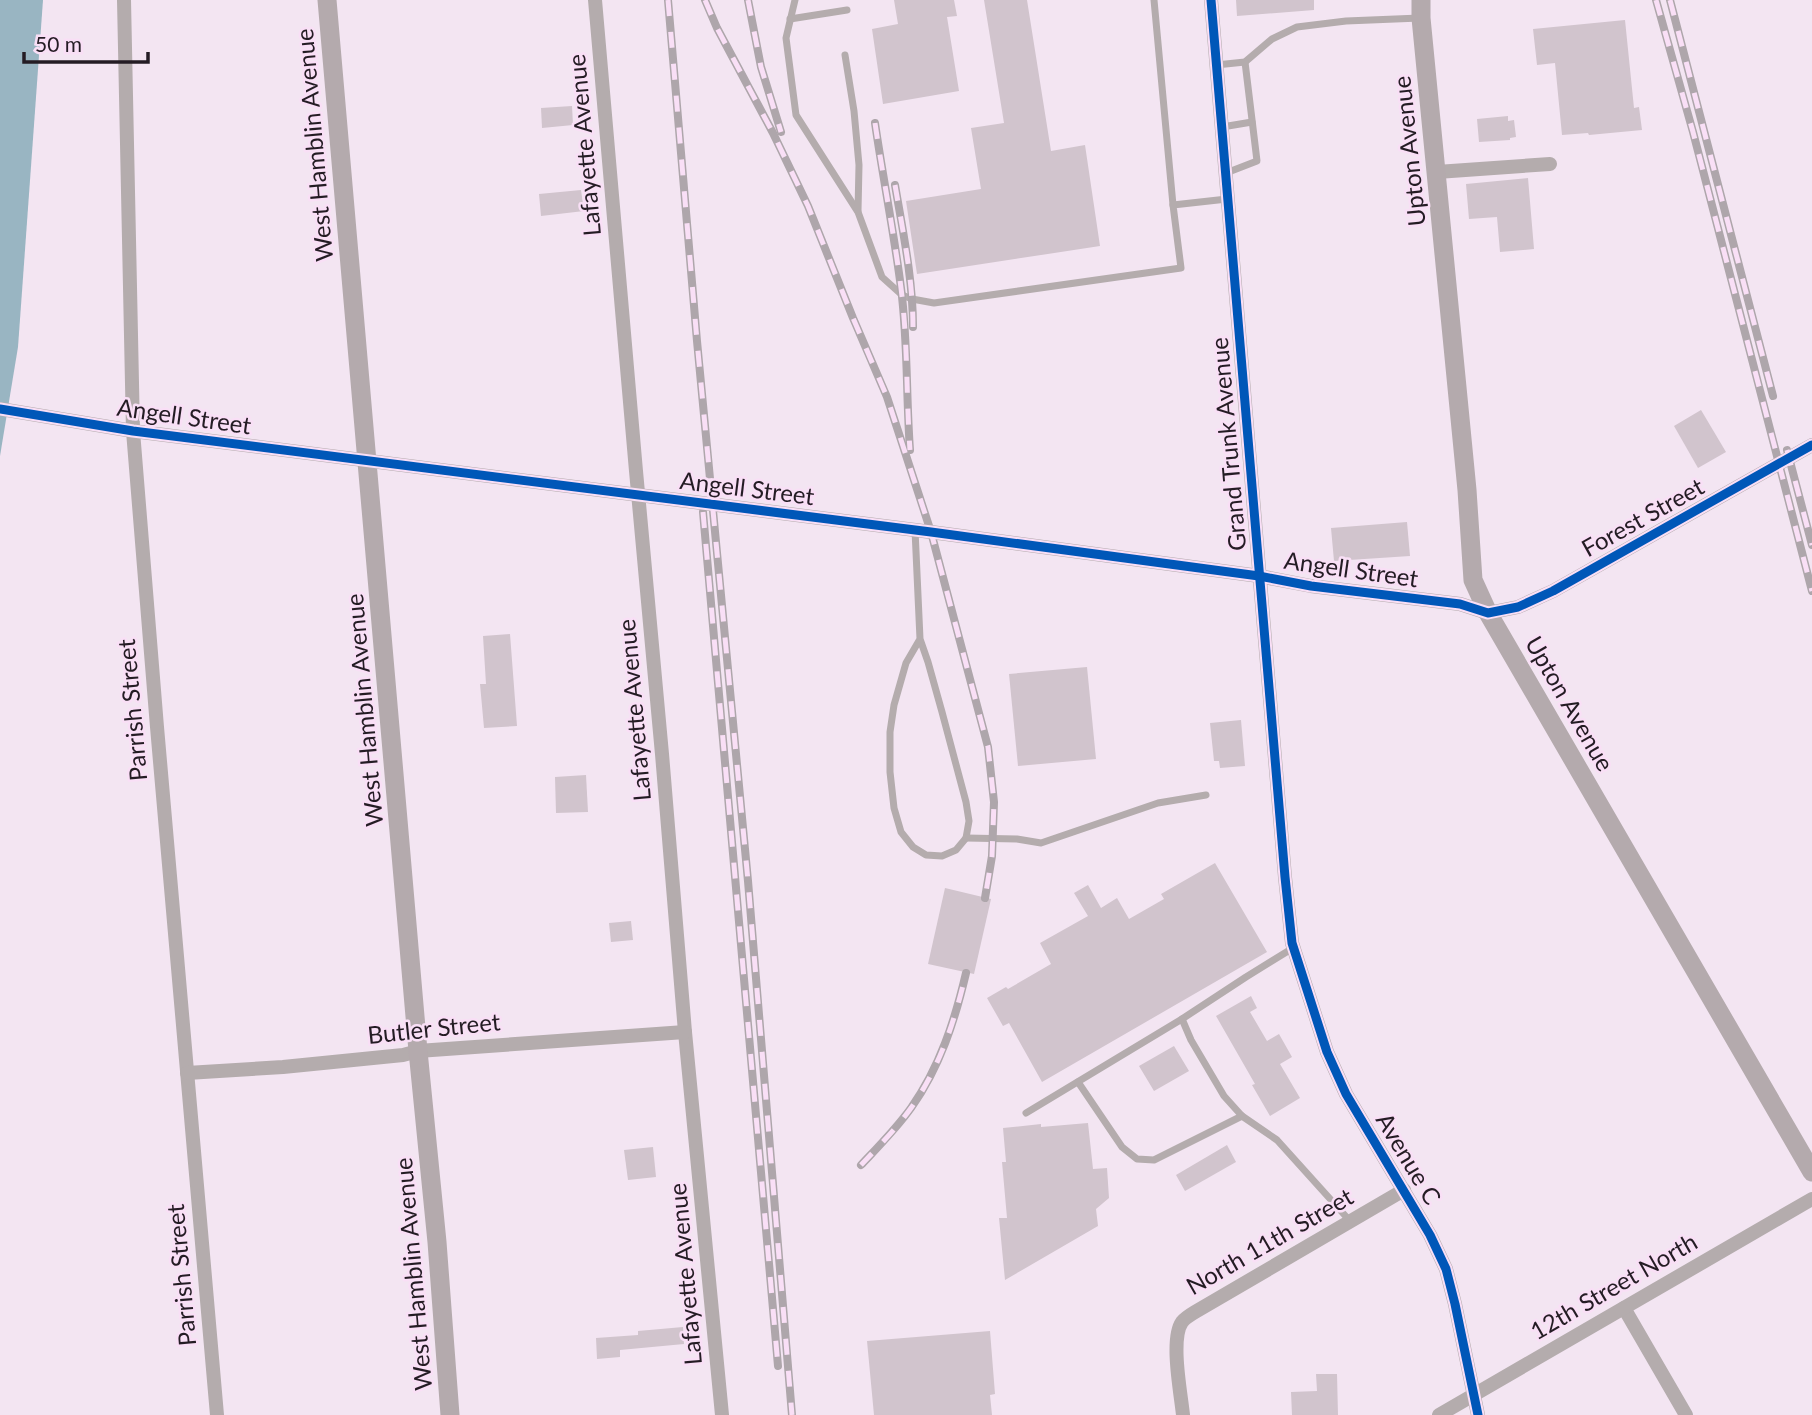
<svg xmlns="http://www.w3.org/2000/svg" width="1812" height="1415" viewBox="0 0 1812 1415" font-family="Lato,sans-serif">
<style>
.water{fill:#99b5c2}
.building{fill:#d1c4cd}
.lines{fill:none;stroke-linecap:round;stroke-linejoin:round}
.lane{stroke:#b4acad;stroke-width:7}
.street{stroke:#b4acad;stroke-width:14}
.secondary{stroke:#b4aaad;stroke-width:19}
.rail-casing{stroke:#aea6ab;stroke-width:8}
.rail{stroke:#f9dff6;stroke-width:5;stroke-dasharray:16;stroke-linecap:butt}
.cycleway-casing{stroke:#f9dff6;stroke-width:13}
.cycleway{stroke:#0057b8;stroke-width:9}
.labels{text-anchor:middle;stroke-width:5;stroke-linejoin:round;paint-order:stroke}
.street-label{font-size:24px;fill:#241c24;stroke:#f9dff6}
</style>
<rect width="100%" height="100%" fill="#f3e5f2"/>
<!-- water -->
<polygon class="water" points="0,0 43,0 18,347 0,456"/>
<!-- building -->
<g class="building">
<polygon points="894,0 954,0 957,16 947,17 959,91 883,104 872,29 898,24"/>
<polygon points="984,0 1027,0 1051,151 1085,145 1100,246 917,274 906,201 981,189 971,128 1004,123"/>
<polygon points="1236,0 1314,0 1314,10 1237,16"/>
<polygon points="1625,20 1634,108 1639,107 1642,130 1589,135 1588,133 1562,135 1555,63 1537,65 1533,29"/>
<polygon points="572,106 573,125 542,128 541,108"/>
<polygon points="1508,116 1508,121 1514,120 1516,137 1510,138 1510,140 1479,142 1477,119"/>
<polygon points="1528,178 1534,249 1500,252 1497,217 1469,219 1466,184"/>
<polygon points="581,190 584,211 541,216 539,194"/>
<polygon points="1701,410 1726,452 1698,468 1674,426"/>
<polygon points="1407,522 1410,556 1334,561 1331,528"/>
<polygon points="510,634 517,726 484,728 480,684 486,684 483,636"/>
<polygon points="1087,667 1096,759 1018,766 1009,674"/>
<polygon points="1241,720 1245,766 1220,768 1219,761 1214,761 1210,723"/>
<polygon points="586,775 588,812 556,813 555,777"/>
<polygon points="1215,863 1267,952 1042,1082 1009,1023 1003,1026 987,998 1006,987 1008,989 1051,964 1040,943 1088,916 1074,893 1088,885 1101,908 1117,898 1129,919 1164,899 1161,894"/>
<polygon points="945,888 991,899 974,974 928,964"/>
<polygon points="631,921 633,940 611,942 609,923"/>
<polygon points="1251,996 1257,1008 1250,1012 1267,1041 1279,1034 1292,1057 1280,1064 1300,1098 1270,1116 1252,1085 1255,1084 1216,1016"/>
<polygon points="1174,1046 1189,1071 1154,1091 1139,1066"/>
<polygon points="1088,1123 1093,1169 1107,1168 1109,1198 1096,1209 1098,1226 1005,1280 999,1218 1007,1218 1002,1162 1006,1162 1003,1128 1041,1124 1041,1127"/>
<polygon points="1227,1145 1236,1162 1185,1191 1176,1175"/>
<polygon points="653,1147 656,1177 628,1180 624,1150"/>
<polygon points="683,1327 684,1344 620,1350 620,1357 597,1359 596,1338 638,1335 638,1331"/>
<polygon points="990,1331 995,1394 990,1395 992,1415 874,1415 867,1341"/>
<polygon points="1316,1374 1337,1374 1338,1415 1292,1415 1291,1392 1317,1391"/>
</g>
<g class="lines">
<!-- lane -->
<g class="lane">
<polyline points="795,0 786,38 796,115 858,212 882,277 902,295 912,299 934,303 1181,268 1173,205 1227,199"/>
<polyline points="1154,0 1173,205"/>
<polyline points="790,19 847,10"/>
<polyline points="845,55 854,111 859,165 858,211"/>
<polyline points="1216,65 1245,62 1272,39 1297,27 1346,21 1420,18"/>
<polyline points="1222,127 1252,122"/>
<polyline points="1226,173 1257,161 1245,62"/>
<polyline points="915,530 920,639 928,662 942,712 966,802 969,821 966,838 956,850 942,856 926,855 913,847 901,832 894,808 890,772 890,732 894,705 906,663 920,639"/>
<polyline points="966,838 1017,839 1041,843 1158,803 1206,795"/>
<polyline points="1182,1019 1191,1040 1224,1096 1242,1116 1277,1140 1350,1221"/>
<polyline points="1078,1082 1122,1147 1137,1159 1154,1160 1242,1116"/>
<polyline points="1026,1113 1182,1019 1246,977 1293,948"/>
</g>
<!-- street -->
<g class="street">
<polyline points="124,0 133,431 157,727 217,1415"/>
<polyline points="595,0 636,471 662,754 685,1032 722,1415"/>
<polyline points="1211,0 1285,877 1292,943 1327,1052 1346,1094 1430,1235 1446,1269 1455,1304 1478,1415"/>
<polyline points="1437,172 1550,164"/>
<polyline points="0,409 133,431 931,532 1259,576 1311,586 1460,604 1488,613 1518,607 1553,591 1812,445"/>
<polyline points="187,1073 283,1067 403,1055 418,1051 685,1032"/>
<polyline points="1624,1308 1686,1415"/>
<path d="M1183 1415C1181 1394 1170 1339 1182 1322 1185 1318 1190 1315 1195 1312L1404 1190"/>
<polyline points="1439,1415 1812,1199"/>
</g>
<!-- secondary -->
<g class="secondary">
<polyline points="327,0 418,1051 437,1242 450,1415"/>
<polyline points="1421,0 1421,18 1467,490 1473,580 1488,613 1812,1172"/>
</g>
<defs>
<g id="rail">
<polyline points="668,0 697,341 748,881 792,1415"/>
<polyline points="705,0 717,28 773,133 808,206 853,318 887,397 931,532 988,747 994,802 992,856 985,898"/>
<polyline points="748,0 761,67 781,132"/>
<polyline points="1656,0 1693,132 1812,591"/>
<polyline points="1670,0 1773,396"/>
<path d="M875 123C883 178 894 233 901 288 908 342 906 396 910 450"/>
<path d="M895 185C903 232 913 280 913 327"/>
<polyline points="1787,450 1812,545"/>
<polyline points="703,512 778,1366"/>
<path d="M861 1165C878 1147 896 1129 911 1108 940 1067 955 1020 966 973"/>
</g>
</defs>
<!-- rail casing -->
<use href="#rail" class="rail-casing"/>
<!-- rail -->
<use href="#rail" class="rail"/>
<defs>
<g id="cycleway">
<polyline points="1211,0 1285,877 1292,943 1327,1052 1346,1094 1430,1235 1446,1269 1455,1304 1478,1415"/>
<polyline points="0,409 133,431 931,532 1259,576 1311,586 1460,604 1488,613 1518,607 1553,591 1812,445"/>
</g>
</defs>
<!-- cycleway casing -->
<use href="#cycleway" class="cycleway-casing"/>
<!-- cycleway -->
<use href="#cycleway" class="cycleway"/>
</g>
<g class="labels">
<!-- street labels -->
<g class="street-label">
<text transform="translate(315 145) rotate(-95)" y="8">West Hamblin Avenue</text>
<text transform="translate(585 145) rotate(-95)" y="8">Lafayette Avenue</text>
<text transform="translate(1410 151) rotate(-96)" y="8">Upton Avenue</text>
<text transform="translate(184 417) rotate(8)" y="8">Angell Street</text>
<text transform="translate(1229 444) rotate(-95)" y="8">Grand Trunk Avenue</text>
<text transform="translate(747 489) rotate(7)" y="8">Angell Street</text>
<text transform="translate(1643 518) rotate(-29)" y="8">Forest Street</text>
<text transform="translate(1351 570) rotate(8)" y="8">Angell Street</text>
<text transform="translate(1569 704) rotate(60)" y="8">Upton Avenue</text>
<text transform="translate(133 710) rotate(-95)" y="8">Parrish Street</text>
<text transform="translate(365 710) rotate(-95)" y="8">West Hamblin Avenue</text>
<text transform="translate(635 710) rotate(-95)" y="8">Lafayette Avenue</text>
<text transform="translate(434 1029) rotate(-6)" y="8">Butler Street</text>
<text transform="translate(1408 1159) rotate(59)" y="8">Avenue C</text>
<text transform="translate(1270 1242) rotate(-30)" y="8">North 11th Street</text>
<text transform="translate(414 1274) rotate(-95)" y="8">West Hamblin Avenue</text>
<text transform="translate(686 1274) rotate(-95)" y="8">Lafayette Avenue</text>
<text transform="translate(182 1275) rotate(-95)" y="8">Parrish Street</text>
<text transform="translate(1614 1287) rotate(-30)" y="8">12th Street North</text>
</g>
</g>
<!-- scale -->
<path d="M24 52v10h124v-10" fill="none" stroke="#241c24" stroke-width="3.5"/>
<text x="35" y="52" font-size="21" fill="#241c24" stroke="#f9dff6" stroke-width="5" paint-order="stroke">50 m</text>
</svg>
